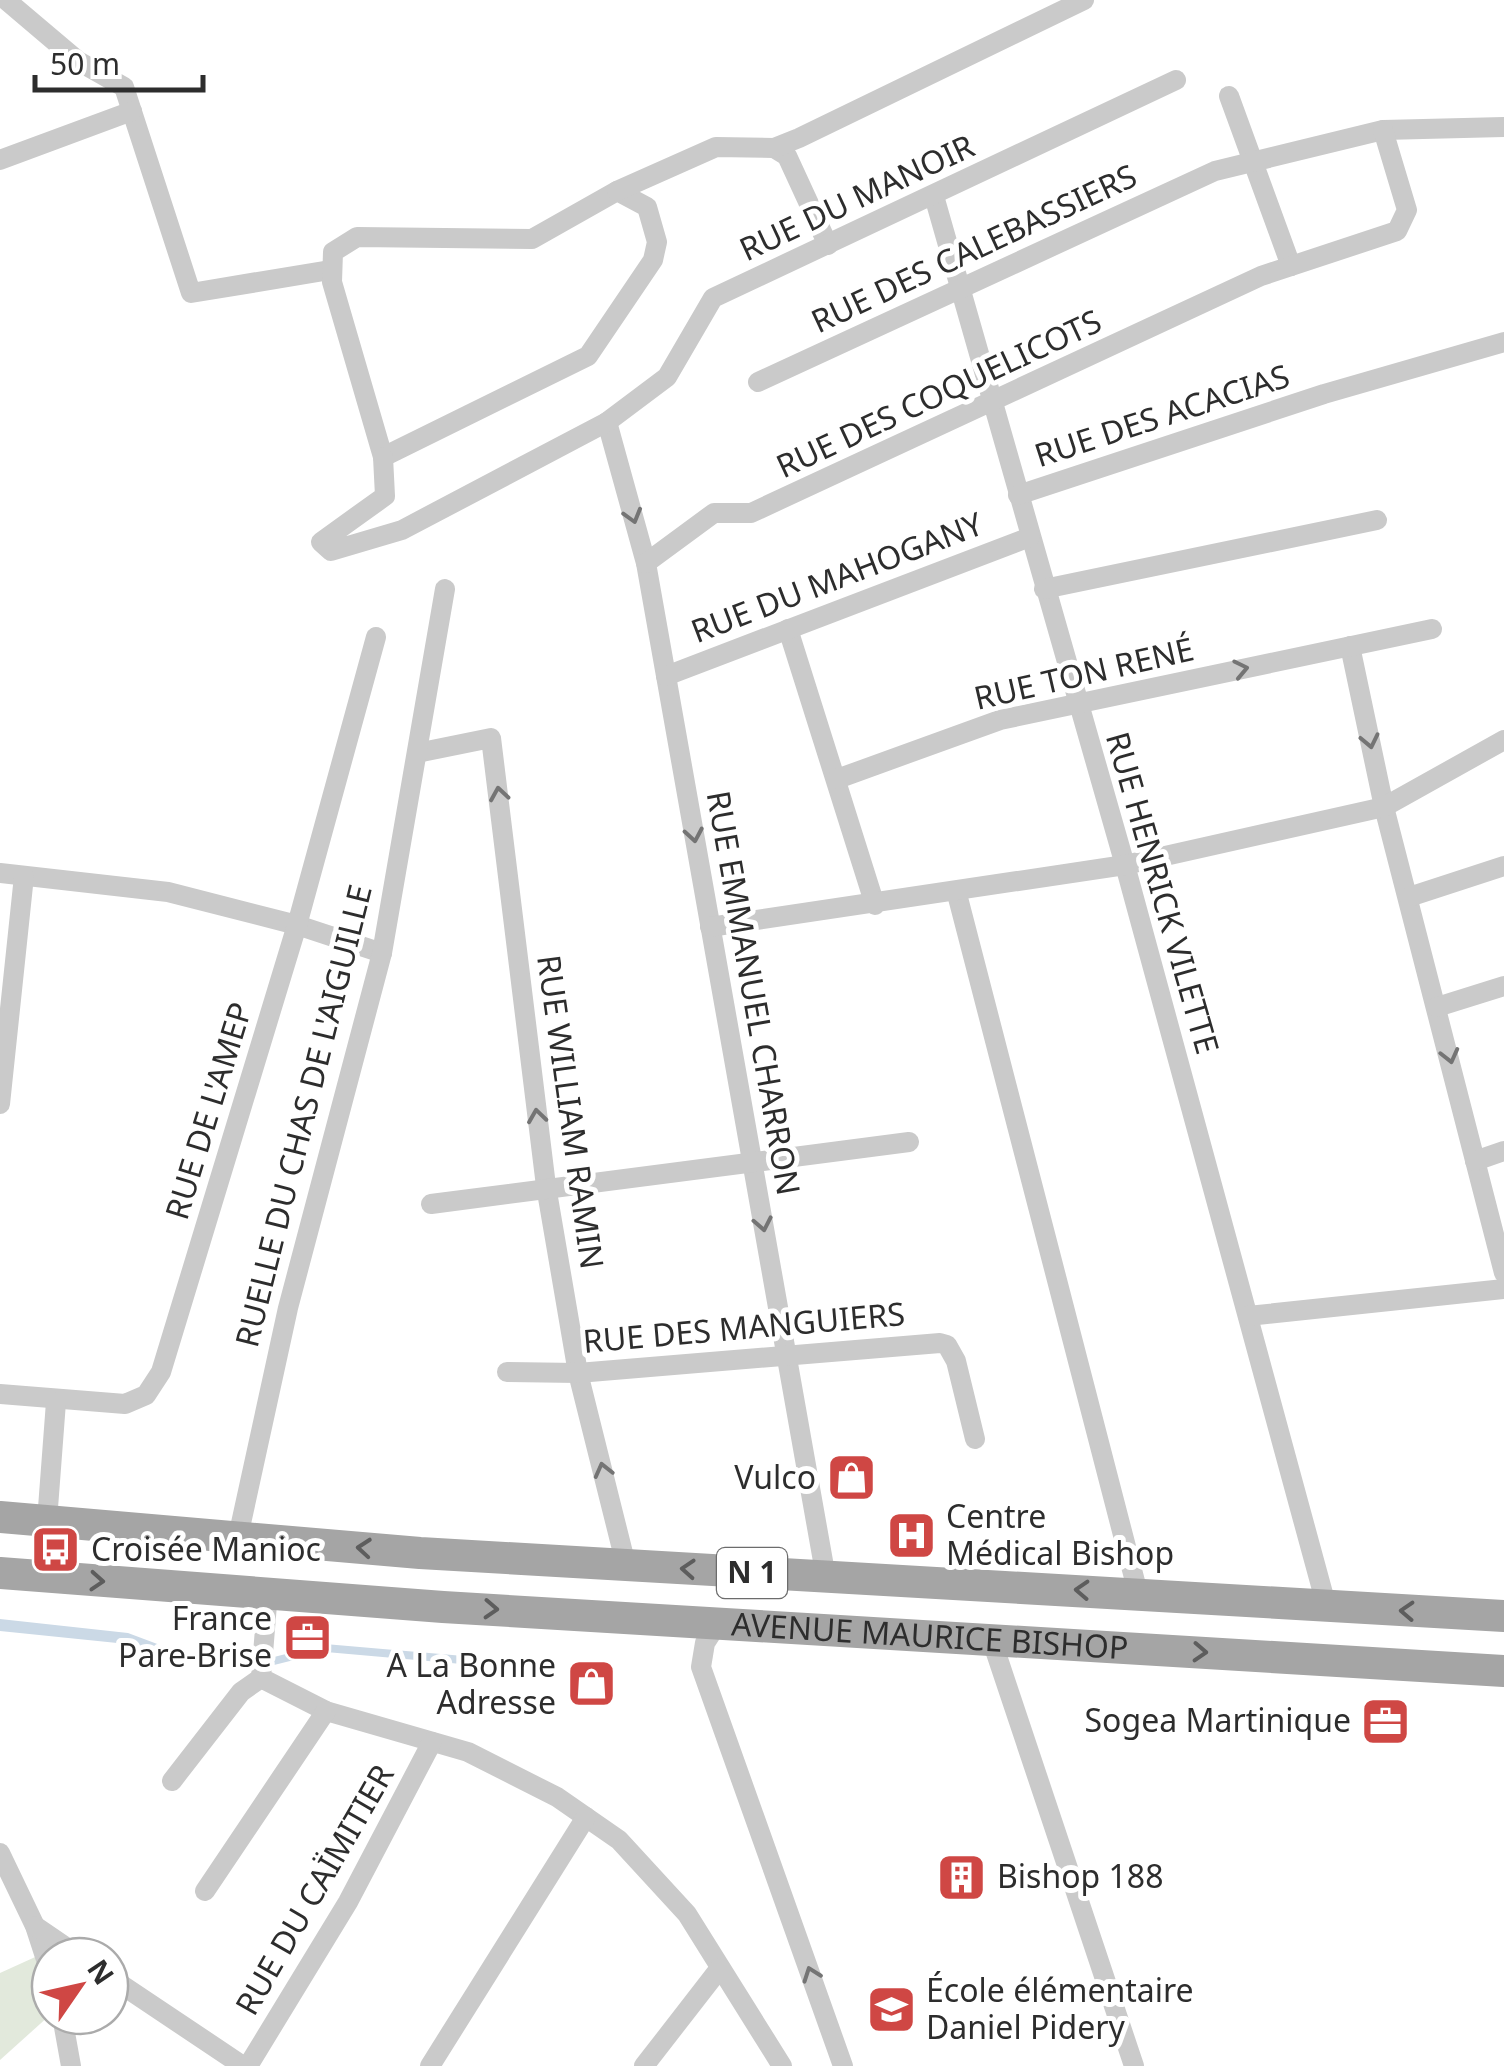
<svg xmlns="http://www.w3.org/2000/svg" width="1504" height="2066" viewBox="0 0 1504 2066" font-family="'Noto Sans',sans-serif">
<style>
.green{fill:#e2e9dc}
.water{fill:#cbd9e6}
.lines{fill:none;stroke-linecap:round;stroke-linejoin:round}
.street{stroke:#cacaca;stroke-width:20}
.primary{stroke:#a5a5a5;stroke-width:32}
.oneway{stroke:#747474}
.oneway2{stroke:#5d5d5d}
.labels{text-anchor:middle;stroke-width:10;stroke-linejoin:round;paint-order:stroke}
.shield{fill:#fff;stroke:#6c6c6c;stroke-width:2.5}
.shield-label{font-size:30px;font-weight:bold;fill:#2d2d2d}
.street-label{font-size:32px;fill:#2d2d2d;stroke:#fff}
.poi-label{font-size:32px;fill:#2d2d2d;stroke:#fff;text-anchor:end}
</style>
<rect width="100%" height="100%" fill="#fff"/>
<!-- green -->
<polygon class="green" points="44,1953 50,1972 50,2015 0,2060 0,1973"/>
<!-- water -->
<polygon class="water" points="0,1619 128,1633 184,1654 208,1658 274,1657 325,1644 522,1661 518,1669 326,1652 274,1665 168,1656 127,1644 0,1631"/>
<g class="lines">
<!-- street -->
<g class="street">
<polyline points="6,0 78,61 124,87 191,293 330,270"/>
<polyline points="1229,96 1291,266"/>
<polyline points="774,148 787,156 828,245"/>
<polyline points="0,160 132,111"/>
<polygon points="617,191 647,207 657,242 653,260 588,356 383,457 332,282 333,252 357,237 532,239"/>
<polyline points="617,191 716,147 774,148 799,138 1084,0"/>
<polyline points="934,196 1125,865 1327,1608"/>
<polyline points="758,382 1215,171 1383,130 1504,127"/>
<polyline points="607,422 646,563 826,1578"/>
<polyline points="383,457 385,496 321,542 331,551 402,530 607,422 667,377 713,298 1176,80"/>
<polyline points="1018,495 1324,394 1504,342"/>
<polyline points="646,563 714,513 751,513 1261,276 1397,231 1407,210 1383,130"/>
<polyline points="1044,589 1377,520"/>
<polyline points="788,629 875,905"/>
<polyline points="1350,646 1384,807 1504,1273"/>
<polyline points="666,676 1030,537"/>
<polyline points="417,753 491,738 546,1186 578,1373 626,1565"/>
<polyline points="837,779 1000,720 1432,629"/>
<polyline points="0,873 168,892 297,925 382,953"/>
<polyline points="957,894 1138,1593"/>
<polyline points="1409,897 1504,866"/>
<polyline points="710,927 1125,865 1384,807 1504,740"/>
<polyline points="1437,1007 1504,986"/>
<polyline points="0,1104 24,876"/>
<polyline points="1475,1161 1504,1151"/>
<polyline points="431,1204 909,1142"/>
<polyline points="1248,1316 1504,1289"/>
<polyline points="507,1372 578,1373 940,1343 947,1345 956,1361 975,1439"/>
<polyline points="0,1394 125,1404 146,1395 161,1372 297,925 376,637"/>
<polyline points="47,1521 56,1402"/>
<polyline points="238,1537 288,1308 382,953 445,589"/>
<polyline points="268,1592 261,1678 326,1711 468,1752 557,1797 619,1840 687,1914 782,2066"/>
<polyline points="718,1623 705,1643 701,1667 843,2066"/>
<polyline points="992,1641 1134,2066"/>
<polyline points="172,1781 241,1692 261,1678"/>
<polyline points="0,1853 35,1926 50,1972"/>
<polyline points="205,1891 326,1711"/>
<polyline points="35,1926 79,1956"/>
<polyline points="110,1977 243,2066"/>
<polyline points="62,2016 71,2066"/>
<polyline points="248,2066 348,1902 432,1742"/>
<polyline points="430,2066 586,1817"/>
<polyline points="644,2066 720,1968"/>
</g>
<!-- primary -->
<g class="primary">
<polyline points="0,1517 420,1553 1504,1616"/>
<path id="s1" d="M0 1573 443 1607 1504 1671"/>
</g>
</g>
<!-- one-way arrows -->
<defs><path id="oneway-chevron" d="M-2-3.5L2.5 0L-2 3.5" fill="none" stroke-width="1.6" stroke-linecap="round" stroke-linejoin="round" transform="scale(2.5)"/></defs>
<g class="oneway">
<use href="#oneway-chevron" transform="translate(633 516) rotate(74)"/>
<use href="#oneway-chevron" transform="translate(1241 669) rotate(-12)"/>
<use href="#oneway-chevron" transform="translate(1370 741) rotate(78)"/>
<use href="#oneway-chevron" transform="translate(499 794) rotate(-99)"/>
<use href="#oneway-chevron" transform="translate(694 835) rotate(80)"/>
<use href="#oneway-chevron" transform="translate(1450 1056) rotate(76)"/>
<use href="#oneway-chevron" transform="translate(537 1116) rotate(-98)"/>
<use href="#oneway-chevron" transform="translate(763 1224) rotate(79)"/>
<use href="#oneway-chevron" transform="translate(603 1470) rotate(-104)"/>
<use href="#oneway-chevron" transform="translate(811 1974) rotate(-110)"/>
</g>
<g class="oneway2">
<use href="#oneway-chevron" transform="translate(364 1548) rotate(-175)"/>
<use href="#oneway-chevron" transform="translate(688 1569) rotate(-176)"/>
<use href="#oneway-chevron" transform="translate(97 1581) rotate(4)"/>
<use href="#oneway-chevron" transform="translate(1082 1590) rotate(-177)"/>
<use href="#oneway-chevron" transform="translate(491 1609) rotate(3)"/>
<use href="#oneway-chevron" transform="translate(1407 1611) rotate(-177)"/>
<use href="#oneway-chevron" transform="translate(1200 1652) rotate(3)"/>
</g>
<!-- icons -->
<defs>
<symbol id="shop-square" viewBox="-11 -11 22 22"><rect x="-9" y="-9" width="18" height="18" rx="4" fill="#cf4744" stroke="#fff"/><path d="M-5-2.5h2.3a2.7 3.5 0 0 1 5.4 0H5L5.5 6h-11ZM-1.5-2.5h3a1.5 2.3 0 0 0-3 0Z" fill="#fff"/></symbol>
<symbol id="hospital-square" viewBox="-11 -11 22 22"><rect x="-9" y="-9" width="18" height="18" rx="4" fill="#cf4744" stroke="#fff"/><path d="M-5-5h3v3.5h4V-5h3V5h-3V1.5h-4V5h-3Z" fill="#fff"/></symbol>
<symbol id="bus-square" viewBox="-11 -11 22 22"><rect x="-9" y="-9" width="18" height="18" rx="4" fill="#cf4744" stroke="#fff"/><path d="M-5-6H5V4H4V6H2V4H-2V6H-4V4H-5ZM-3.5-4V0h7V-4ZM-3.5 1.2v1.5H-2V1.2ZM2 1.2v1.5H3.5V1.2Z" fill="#fff"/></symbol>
<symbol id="office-square" viewBox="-11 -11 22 22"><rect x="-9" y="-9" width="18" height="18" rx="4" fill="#cf4744" stroke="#fff"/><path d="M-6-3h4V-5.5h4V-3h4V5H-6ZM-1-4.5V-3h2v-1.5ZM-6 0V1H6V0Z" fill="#fff"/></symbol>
<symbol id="building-square" viewBox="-11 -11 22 22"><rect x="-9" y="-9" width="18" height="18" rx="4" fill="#cf4744" stroke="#fff"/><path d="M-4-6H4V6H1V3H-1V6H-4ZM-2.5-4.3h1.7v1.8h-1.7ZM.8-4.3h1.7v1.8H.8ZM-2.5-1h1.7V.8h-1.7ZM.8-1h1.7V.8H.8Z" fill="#fff"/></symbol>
<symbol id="school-square" viewBox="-11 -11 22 22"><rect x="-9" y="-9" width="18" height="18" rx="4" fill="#cf4744" stroke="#fff"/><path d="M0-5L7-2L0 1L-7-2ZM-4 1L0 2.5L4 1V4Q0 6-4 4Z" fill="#fff"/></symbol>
</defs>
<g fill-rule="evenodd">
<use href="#shop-square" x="824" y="1450" width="55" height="55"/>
<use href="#hospital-square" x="884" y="1508" width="55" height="55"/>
<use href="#bus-square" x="28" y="1522" width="55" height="55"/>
<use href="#office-square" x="280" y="1610" width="55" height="55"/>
<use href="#shop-square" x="564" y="1656" width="55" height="55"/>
<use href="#office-square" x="1358" y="1694" width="55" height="55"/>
<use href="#building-square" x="934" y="1850" width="55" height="55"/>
<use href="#school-square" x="864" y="1982" width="55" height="55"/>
</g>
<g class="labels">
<!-- shield labels -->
<rect class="shield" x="717" y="1548" width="70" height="50" rx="8"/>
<g class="shield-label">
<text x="752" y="1583">N 1</text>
</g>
<!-- street labels -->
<g class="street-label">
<text transform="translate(857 198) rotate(-25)" y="11">RUE DU MANOIR</text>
<text transform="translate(974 249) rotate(-25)" y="11">RUE DES CALEBASSIERS</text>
<text transform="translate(939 394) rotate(-25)" y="11">RUE DES COQUELICOTS</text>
<text transform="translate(1162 416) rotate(-18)" y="11">RUE DES ACACIAS</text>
<text transform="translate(837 578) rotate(-21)" y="11">RUE DU MAHOGANY</text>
<text transform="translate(1084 674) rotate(-13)" y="11">RUE TON RENÉ</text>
<text transform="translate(1162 893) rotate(74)" y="11">RUE HENRICK VILETTE</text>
<text transform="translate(753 993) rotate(80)" y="11">RUE EMMANUEL CHARRON</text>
<text transform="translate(209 1111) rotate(-73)" y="11">RUE DE L'AMEP</text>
<text transform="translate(570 1112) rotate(82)" y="11">RUE WILLIAM RAMIN</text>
<text transform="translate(304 1116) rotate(-76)" y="11">RUELLE DU CHAS DE L'AIGUILLE</text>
<text transform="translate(744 1328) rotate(-5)" y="11">RUE DES MANGUIERS</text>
<text dy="11" stroke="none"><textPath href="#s1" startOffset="932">AVENUE MAURICE BISHOP</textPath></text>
<text transform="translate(315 1890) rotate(-60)" y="11">RUE DU CAÏMITIER</text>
</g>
<!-- poi labels -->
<g class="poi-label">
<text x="816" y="1489">Vulco</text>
<text x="946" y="1528" text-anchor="start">Centre<tspan x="946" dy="37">Médical Bishop</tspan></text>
<text x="91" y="1561" text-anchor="start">Croisée Manioc</text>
<text x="272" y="1630">France<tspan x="272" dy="37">Pare-Brise</tspan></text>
<text x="556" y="1677">A La Bonne<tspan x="556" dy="37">Adresse</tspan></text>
<text x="1351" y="1732">Sogea Martinique</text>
<text x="997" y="1888" text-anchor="start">Bishop 188</text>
<text x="926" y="2002" text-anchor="start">École élémentaire<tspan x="926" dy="37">Daniel Pidery</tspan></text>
</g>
</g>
<!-- north arrow -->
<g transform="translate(80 1986) rotate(56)"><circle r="48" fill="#ffffff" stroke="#ababab" stroke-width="2.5"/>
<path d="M0-8L18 38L0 25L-18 38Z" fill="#cf4744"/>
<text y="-15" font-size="28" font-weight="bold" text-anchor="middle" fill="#2d2d2d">N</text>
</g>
<!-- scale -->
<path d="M35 75v15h168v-15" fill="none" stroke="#2d2d2d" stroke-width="5"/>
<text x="50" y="75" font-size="30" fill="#2d2d2d" stroke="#ffffff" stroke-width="8" paint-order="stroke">50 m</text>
</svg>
